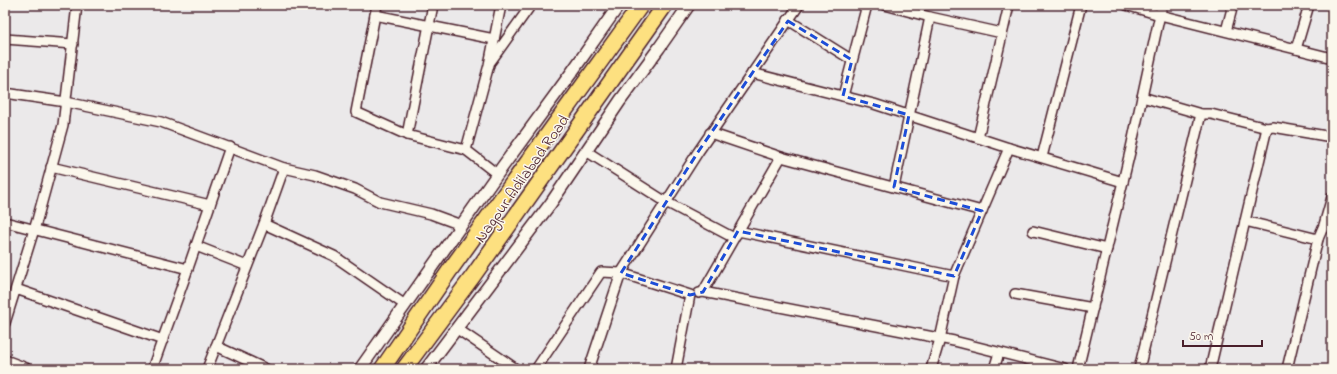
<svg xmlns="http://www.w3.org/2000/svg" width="1337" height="374" viewBox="0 0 1337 374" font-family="'Indie Flower',sans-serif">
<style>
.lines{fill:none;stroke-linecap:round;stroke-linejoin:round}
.minor-casing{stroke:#4a1f2b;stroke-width:12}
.tertiary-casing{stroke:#4a1f2b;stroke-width:14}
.trunk-casing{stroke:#4a1f2b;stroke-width:18}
.minor{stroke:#fbf7ec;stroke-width:9}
.tertiary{stroke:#fbf7ec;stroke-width:11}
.trunk{stroke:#fde080;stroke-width:15}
.marked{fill:none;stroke:#1d4ed8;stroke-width:3;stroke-dasharray:8 5;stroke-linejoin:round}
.labels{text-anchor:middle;stroke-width:3;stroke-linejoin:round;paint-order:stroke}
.street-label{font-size:16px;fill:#4a1f2b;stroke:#fbf7ec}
</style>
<rect width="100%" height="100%" fill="#ebe9ea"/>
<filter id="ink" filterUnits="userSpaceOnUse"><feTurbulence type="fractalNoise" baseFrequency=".025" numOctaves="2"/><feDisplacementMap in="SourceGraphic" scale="8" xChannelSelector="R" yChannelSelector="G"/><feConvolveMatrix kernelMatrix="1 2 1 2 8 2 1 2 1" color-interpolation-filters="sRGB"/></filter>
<g filter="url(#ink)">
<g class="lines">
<defs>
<g id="minor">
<polyline points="377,5 375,15 494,39"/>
<polyline points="885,5 930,17 1002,33"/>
<polyline points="1126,5 1160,15 1332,58"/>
<polyline points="375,15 356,112 407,135 466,150"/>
<polyline points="788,20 852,60"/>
<polyline points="1226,31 1233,5"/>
<polyline points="5,39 73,44"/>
<polyline points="1296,49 1309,5"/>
<polyline points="491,61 531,5"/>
<polyline points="752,73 874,104 1009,148"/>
<polyline points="5,93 66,102 161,122 284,168 315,175 355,189 380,202 431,214 461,225"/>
<polyline points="843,96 867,5"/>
<polyline points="1142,97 1201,114 1211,114 1267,128 1273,127 1332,137"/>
<polyline points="710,133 781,157 736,235"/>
<polyline points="407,135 433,5"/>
<polyline points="978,138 1009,5"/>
<polyline points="586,151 666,202 734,238 703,292 699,293"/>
<polyline points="781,157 982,211"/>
<polyline points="1042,157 1081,5"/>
<polyline points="51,167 210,205"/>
<polyline points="497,174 466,150 489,65 501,5"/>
<polyline points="894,187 930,17"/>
<polyline points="1245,221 1318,239"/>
<polyline points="5,222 188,269"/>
<polyline points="264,224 334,256 405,305"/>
<polyline points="738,231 954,276 940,339 931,369"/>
<polyline points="1033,231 1107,249"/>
<polyline points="196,246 247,266"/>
<polyline points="954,276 1009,148 1123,182"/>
<polyline points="16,289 163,340"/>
<polyline points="703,292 954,341 1065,369"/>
<polyline points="1015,294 1093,308"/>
<polyline points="5,323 37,220 63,125 77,5"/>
<polyline points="456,328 516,369"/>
<polyline points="216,346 266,369"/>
<polyline points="152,369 184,280 230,147"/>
<polyline points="207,369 264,224 284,168"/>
<polyline points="536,369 601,272 621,273 589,369"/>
<polyline points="676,369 690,295 621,273 698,152 799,5"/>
<polyline points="994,369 999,353"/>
<polyline points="1078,369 1131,148 1162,5"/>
<polyline points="1139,369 1201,114"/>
<polyline points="1210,369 1267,128"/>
<polyline points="1287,369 1318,239 1324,225 1332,197"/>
</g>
<g id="tertiary">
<polyline points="5,361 26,369"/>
<polyline points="360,369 503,166 572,72 619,5"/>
<polyline points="426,369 551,203 620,101 659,48 689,5"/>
</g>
<g id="trunk">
<polyline points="382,369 450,270 641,5"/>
<polyline points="404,369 473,276 665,5"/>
</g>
</defs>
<!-- minor casing -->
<use href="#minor" class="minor-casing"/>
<!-- tertiary casing -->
<use href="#tertiary" class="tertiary-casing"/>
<!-- trunk casing -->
<use href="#trunk" class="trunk-casing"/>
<!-- minor -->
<use href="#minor" class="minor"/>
<!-- tertiary -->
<use href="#tertiary" class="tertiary"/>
<!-- trunk -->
<use href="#trunk" class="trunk"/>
</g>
</g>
<!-- marked area -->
<path class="marked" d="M788 21 852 60 843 96 909 115 894 187 982 211 954 276 738 231 703 292 690 295 621 273 698 152Z"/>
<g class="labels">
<!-- street labels -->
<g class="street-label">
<text transform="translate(521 178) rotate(-55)" y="6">Nagpur Adilabad Road</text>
</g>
</g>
<!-- margin -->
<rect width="1337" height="374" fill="none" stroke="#fbf7ec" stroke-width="20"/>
<rect x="10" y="10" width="1317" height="354" fill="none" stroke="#4a1f2b" stroke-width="1.5" filter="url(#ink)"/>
<!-- scale -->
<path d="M1183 340v6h79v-6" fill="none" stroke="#4a1f2b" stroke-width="2"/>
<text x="1189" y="340" font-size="12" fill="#4a1f2b" stroke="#fbf7ec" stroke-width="3" paint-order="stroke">50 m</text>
</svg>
